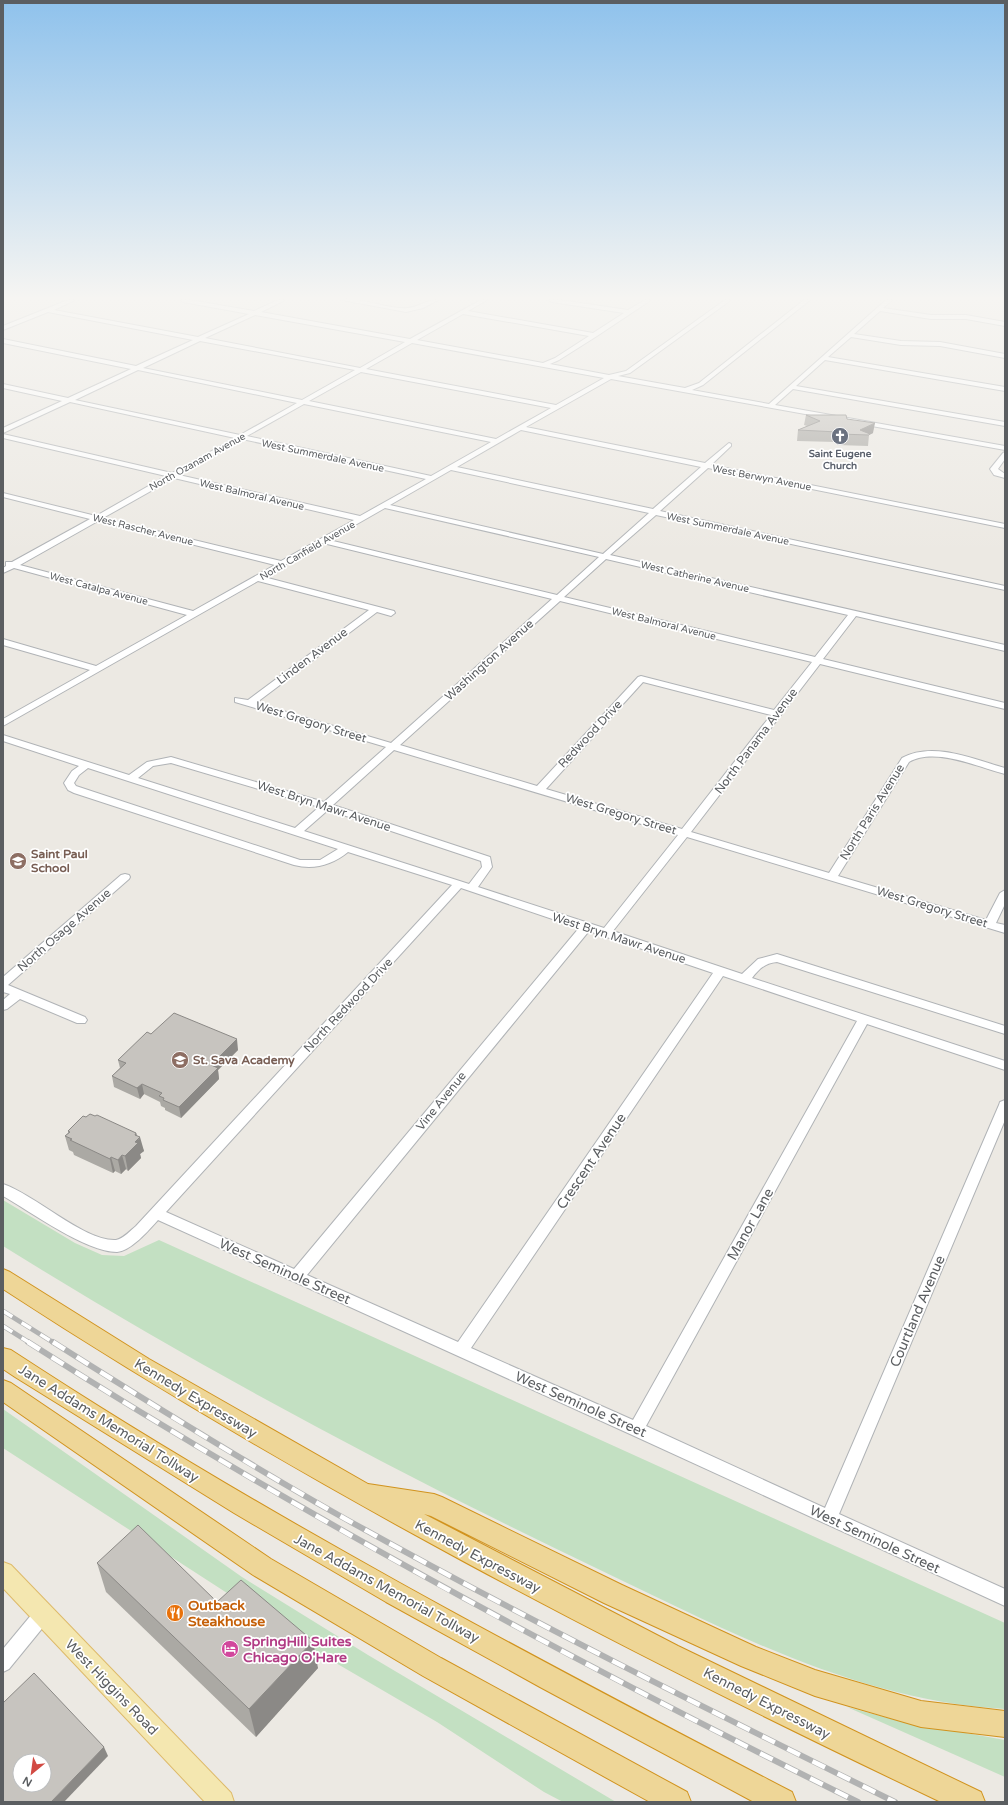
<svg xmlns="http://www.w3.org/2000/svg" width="1008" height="1805" viewBox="0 0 1008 1805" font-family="'Varela Round',sans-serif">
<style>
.green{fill:#c3e0c2}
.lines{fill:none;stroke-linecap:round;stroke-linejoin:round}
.minor-casing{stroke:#b0b3b6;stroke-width:2}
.major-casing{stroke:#deba69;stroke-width:2}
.highway-casing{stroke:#d1931e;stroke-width:2}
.minor{fill:#fff;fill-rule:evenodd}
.major{fill:#f4e7b0;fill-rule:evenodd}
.highway{fill:#eed697;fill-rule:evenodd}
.rail-far1-casing{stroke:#b1b2b2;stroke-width:5}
.rail-casing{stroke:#b1b2b2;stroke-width:6}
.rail-far1{stroke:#fff;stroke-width:3.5;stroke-dasharray:11;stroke-linecap:butt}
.rail{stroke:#fff;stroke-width:4.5;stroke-dasharray:14;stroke-linecap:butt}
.wall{fill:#aba9a4}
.shaded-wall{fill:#8b8986}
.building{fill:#c7c4bf;stroke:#8b8986;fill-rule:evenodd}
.labels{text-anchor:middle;stroke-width:3.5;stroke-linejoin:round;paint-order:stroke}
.far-worship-label{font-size:10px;font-weight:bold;fill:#5b616d;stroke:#fff}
.far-street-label{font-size:10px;fill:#5b5e61;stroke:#fff}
.street-label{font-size:12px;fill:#5b5e61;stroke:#fff}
.education-label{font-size:12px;font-weight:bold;fill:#785e54;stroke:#fff;text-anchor:start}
.near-street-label{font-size:14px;fill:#5b5e61;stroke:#fff}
.near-food-label{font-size:14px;font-weight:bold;fill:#c56008;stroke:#fff;text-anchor:start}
.near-hotel-label{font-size:14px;font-weight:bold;fill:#b23c85;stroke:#fff;text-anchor:start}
</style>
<rect width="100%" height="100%" fill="#ece9e3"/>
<!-- green -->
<g class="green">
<path d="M3 1200 75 1243 102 1255 124 1256 159 1240 1005 1623V1709C858 1701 726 1630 596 1568 393 1471 194 1365 3 1246Z"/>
<polygon points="3,1409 242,1577 368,1655 616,1802 563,1802 544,1792 437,1722 329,1659 3,1448"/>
<polygon points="847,1707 899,1721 1005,1740 1005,1777"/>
</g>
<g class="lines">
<defs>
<g id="minor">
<path d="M68 300H75L54 310 198 337 249 314 183 302 180 300H190L254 311 278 300H285L261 312 410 339 481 300H487L468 311 593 333 624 313 552 302 549 300H560L628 310 645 300H651L597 336 559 360 550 364 609 375 626 371 725 300H731L630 373 618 376 685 388 699 383 804 300H810L703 385 692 390 769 404 886 300H892L883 308 931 315H966L1005 322V326L966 319H931L880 311 854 334 901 341 940 342 1005 354V358L940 346 901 345 851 337 828 357 1005 387V391L825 360 796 386 1005 422V426L793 389 775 405 1005 446V450L611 379 526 427 705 463 729 443 731 444V446L711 465 1005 524V528L708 468 660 511 1005 586V590L656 515 610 555 1005 645V651L856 616 823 659 1005 703V709L820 664 691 832 829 873 902 758C933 741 973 759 1005 768V774C978 767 935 747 909 762L838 876 986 920 1000 893 1005 890V904L996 923 1005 925V933L687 837 613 931 742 974 758 959 777 954 1005 1026V1034L777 962C765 963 759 969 752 978L1005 1061V1070L867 1024 646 1426 825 1508 999 1105 1000 1102 1005 1100V1120L839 1514 1005 1589V1606L630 1434 158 1220C149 1230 131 1251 117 1252 86 1252 31 1212 3 1196V1184C34 1194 85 1242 116 1240 123 1239 131 1230 136 1226L452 885 348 852C332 865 314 870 294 865L74 793 68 790 64 783 72 771 79 766 3 741V735L129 775 147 762 171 757 324 802 386 747 235 702V698L248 700 369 610 258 581 3 726V719L90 670 3 645V639L96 666 187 615 14 568 3 573V568L6 566V562H12L90 519 3 497V493L96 516 166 476 3 438V434L172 473 235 438 70 402 3 433V428L62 401 3 388V384L68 398 131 369 3 343V339L136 366 193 340 48 312 3 330V326ZM463 314 589 336 555 358 543 363 417 340ZM255 315 405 342 360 368 205 338ZM200 341 355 370 302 400 143 368ZM412 343 604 378 556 405 366 369ZM138 370 297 403 240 435 75 400ZM361 372 551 408 496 439 309 401ZM304 404 491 442 431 476 247 436ZM521 430 701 467 653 509 457 467ZM242 439 426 479 360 516 179 475ZM451 470 649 513 603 554 390 505ZM174 478 354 520 281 561 103 518ZM385 508 599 557 557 595 329 540ZM98 521 275 565 193 611 20 565ZM323 543 552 599 391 743 256 703 377 612 391 616 395 613 394 611 264 577ZM606 559 848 615 815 657 564 597ZM560 601 812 662 774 710 641 676 638 677 537 786 400 745ZM643 682 771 715 682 829 546 789ZM394 750 678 835 604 928 478 887 492 867 490 857 333 805ZM171 763 319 807 295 828 138 778 153 766ZM88 768 338 849 320 860H300L76 786 74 783 79 775ZM328 810 481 861 482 867 469 884 304 831ZM461 888 579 928 294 1269 166 1212ZM589 931 713 973 458 1342 307 1275ZM723 976 857 1021 633 1420 471 1348Z"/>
<path d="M342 300C363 297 388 310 408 308 418 307 428 299 438 300L423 308 406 312Z"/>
<polygon points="1005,452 1005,459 998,469 1005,474 1005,478 994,475 990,469 1003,453"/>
<polygon points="125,874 129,875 130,877 129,879 8,985 85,1017 87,1020 85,1023 77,1023 20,999 7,1009 3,1010 3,1000 10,994 3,992 3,977 121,875"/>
<polygon points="43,1605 49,1608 52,1614 49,1620 9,1669 3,1672 3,1649 37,1608"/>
</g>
<polygon id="major" points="3,1562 11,1565 231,1793 234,1802 205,1802 3,1588"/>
<g id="highway">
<path d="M3 1269 10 1272 149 1359 368 1484 434 1494 442 1497 622 1585 756 1647 815 1670 921 1701 1005 1711V1737L921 1727 815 1696 741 1666 604 1603 431 1516 424 1514 678 1646 981 1792 985 1802H941C619 1649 302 1484 3 1289Z"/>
<path d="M3 1348 11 1350C261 1514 527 1654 792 1792L796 1802H754L540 1687 386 1602 234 1513 15 1377 3 1369Z"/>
<polygon points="3,1380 11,1383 271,1559 441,1658 687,1792 691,1802 650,1802 423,1676 253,1575 3,1402"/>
</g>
</defs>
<!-- minor casing -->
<use href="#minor" class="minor-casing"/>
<!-- major casing -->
<use href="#major" class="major-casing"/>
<!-- highway casing -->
<use href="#highway" class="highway-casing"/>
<!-- minor -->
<use href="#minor" class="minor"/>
<!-- major -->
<use href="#major" class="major"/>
<!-- highway -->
<use href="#highway" class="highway"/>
<defs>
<g id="rail-far1">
<polyline points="3,1311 54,1343"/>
<polyline points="3,1326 30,1343"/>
</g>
<g id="rail">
<path d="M28 1342C295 1512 574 1662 858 1802"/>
<path d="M53 1342C148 1402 244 1462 342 1517 523 1618 709 1710 895 1802"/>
</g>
</defs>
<!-- rail-far1 casing -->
<use href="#rail-far1" class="rail-far1-casing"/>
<!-- rail casing -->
<use href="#rail" class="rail-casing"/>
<!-- rail-far1 -->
<use href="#rail-far1" class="rail-far1"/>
<!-- rail -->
<use href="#rail" class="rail"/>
</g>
<!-- wall -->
<g class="wall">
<polygon points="806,415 847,419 873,433 869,435 868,446 837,445 837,442 797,441 798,430 807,426 804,425"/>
<polygon points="151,1034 238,1050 218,1070 219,1079 181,1118 165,1110 165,1108 161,1106 160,1102 144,1094 140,1099 114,1087 112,1076 120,1068 118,1060"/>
<polygon points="86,1117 136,1133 144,1151 140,1154 141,1158 128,1171 126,1169 121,1174 115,1171 113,1173 74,1155 73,1152 69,1150 65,1136 68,1133 68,1131"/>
<polygon points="97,1563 217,1602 318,1668 256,1737 106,1592"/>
</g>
<!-- shaded-wall -->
<g class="shaded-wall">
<polygon points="875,423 873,433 869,435 860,430"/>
<polygon points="237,1039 238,1050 218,1070 219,1079 181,1118 179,1107 211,1065"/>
<polygon points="142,1084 144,1094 140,1099 137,1088"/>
<polygon points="136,1133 138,1140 140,1137 144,1151 140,1154 141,1158 128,1171 125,1156 135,1135"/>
<polygon points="122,1155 126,1169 121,1174 118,1160"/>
<polygon points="111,1157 115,1171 113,1173 110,1159"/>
<polygon points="313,1641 318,1668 256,1737 249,1709"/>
<polygon points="104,1747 108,1756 64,1802 51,1802"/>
</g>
<!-- building -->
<g class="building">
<polygon points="806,415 846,415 847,419 875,423 860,430 870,434 869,435 839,434 838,432 798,430 820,421"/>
<polygon points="174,1013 237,1039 211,1065 218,1068 179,1107 163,1100 164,1098 159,1096 162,1093 142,1084 137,1088 112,1076 126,1063 118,1060 147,1032 151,1034"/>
<polygon points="90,1114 95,1116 97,1115 136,1133 135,1135 140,1137 135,1142 138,1143 125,1156 122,1155 118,1160 111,1157 110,1159 70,1140 72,1139 65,1136 70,1132 68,1131 83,1116 86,1117"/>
<polygon points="138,1525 217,1602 241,1580 313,1641 249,1709 97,1563"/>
<path d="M34 1673 104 1747 51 1802H5L3 1800V1703ZM20 1761H44V1785H20Z"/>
</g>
<!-- sky -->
<linearGradient id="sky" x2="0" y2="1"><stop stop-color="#8fc2ec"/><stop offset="0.54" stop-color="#f6f5f2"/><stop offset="1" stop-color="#f6f5f2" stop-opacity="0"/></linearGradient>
<rect width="1008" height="552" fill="url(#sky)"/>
<!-- icons -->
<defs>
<symbol id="church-disc" viewBox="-11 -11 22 22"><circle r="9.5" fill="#6b7280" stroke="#fff"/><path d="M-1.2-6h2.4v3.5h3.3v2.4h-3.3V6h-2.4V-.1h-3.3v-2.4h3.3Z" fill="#fff"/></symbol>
<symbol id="school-disc" viewBox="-11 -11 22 22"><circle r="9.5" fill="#8d6e63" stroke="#fff"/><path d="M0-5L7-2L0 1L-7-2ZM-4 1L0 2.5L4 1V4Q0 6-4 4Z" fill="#fff"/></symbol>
<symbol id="restaurant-disc" viewBox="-11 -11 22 22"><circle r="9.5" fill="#e8710a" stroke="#fff"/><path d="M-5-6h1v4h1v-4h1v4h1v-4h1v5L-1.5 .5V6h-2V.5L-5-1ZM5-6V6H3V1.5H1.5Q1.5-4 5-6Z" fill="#fff"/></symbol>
<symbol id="hotel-disc" viewBox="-11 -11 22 22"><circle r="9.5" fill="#d1479c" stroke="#fff"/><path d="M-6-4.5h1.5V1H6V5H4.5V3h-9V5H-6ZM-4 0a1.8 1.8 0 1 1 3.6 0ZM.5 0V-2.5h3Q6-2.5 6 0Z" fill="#fff"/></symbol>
</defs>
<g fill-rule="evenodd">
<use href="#church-disc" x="830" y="426" width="20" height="20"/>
<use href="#school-disc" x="8" y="851" width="20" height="20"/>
<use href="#school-disc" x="170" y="1050" width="20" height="20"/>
<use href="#restaurant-disc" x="165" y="1603" width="20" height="20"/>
<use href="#hotel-disc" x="220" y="1639" width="20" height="20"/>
</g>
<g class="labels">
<!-- far-worship labels -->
<g class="far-worship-label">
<text x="840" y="457">Saint Eugene<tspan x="840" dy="12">Church</tspan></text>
</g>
<!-- far-street labels -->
<g class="far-street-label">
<text transform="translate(323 455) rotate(12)" y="4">West Summerdale Avenue</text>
<text transform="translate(197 461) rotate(-29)" y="4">North Ozanam Avenue</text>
<text transform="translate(762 477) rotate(11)" y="4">West Berwyn Avenue</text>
<text transform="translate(252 494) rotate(13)" y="4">West Balmoral Avenue</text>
<text transform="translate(728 528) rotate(12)" y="4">West Summerdale Avenue</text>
<text transform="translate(143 529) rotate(14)" y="4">West Rascher Avenue</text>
<text transform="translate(307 550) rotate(-30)" y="4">North Canfield Avenue</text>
<text transform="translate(695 576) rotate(13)" y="4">West Catherine Avenue</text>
<text transform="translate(99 588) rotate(15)" y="4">West Catalpa Avenue</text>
<text transform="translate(664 623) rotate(14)" y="4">West Balmoral Avenue</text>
</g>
<!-- street labels -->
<g class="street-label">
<text transform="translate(312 656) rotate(-37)" y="4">Linden Avenue</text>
<text transform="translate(489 660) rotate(-42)" y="4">Washington Avenue</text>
<text transform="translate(311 722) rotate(17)" y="4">West Gregory Street</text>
<text transform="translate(590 734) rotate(-47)" y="4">Redwood Drive</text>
<text transform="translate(756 741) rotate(-53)" y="4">North Panama Avenue</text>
<text transform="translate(324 806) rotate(18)" y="4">West Bryn Mawr Avenue</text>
<text transform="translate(872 812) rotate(-58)" y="4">North Paris Avenue</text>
<text transform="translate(621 814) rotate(17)" y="4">West Gregory Street</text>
<text transform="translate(932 907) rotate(17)" y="4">West Gregory Street</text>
<text transform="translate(64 930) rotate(-41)" y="4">North Osage Avenue</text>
<text transform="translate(619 938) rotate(18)" y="4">West Bryn Mawr Avenue</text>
<text transform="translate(348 1005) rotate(-47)" y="4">North Redwood Drive</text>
<text transform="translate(441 1101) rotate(-51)" y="4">Vine Avenue</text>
</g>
<!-- education labels -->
<g class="education-label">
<text x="31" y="858">Saint Paul<tspan x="31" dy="14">School</tspan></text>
<text x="193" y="1064">St. Sava Academy</text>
</g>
<!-- near-street labels -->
<g class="near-street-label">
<text transform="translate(591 1161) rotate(-56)" y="5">Crescent Avenue</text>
<text transform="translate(750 1224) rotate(-61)" y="5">Manor Lane</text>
<text transform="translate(285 1271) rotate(24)" y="5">West Seminole Street</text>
<text transform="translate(917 1311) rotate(-67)" y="5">Courtland Avenue</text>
<text transform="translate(196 1398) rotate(31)" y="5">Kennedy Expressway</text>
<text transform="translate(581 1404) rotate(24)" y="5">West Seminole Street</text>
<text transform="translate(109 1423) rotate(32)" y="5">Jane Addams Memorial Tollway</text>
<text transform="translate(875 1539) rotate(25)" y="5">West Seminole Street</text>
<text transform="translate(478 1556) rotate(28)" y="5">Kennedy Expressway</text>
<text transform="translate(387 1588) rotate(29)" y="5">Jane Addams Memorial Tollway</text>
<text transform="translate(112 1687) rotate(46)" y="5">West Higgins Road</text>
<text transform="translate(767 1703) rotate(27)" y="5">Kennedy Expressway</text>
</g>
<!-- near-food labels -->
<g class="near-food-label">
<text x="188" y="1610">Outback<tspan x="188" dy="16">Steakhouse</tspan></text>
</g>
<!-- near-hotel labels -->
<g class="near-hotel-label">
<text x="243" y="1646">SpringHill Suites<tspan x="243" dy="16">Chicago O'Hare</tspan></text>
</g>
</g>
<!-- border -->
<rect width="1008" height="1805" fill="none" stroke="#5b5e61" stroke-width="8"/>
<!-- north arrow -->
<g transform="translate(32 1773) rotate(209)"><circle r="19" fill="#ffffff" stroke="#bdbfc0"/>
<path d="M0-3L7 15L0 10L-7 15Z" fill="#d24a43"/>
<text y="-6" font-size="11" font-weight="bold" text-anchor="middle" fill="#5b5e61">N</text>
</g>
</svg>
